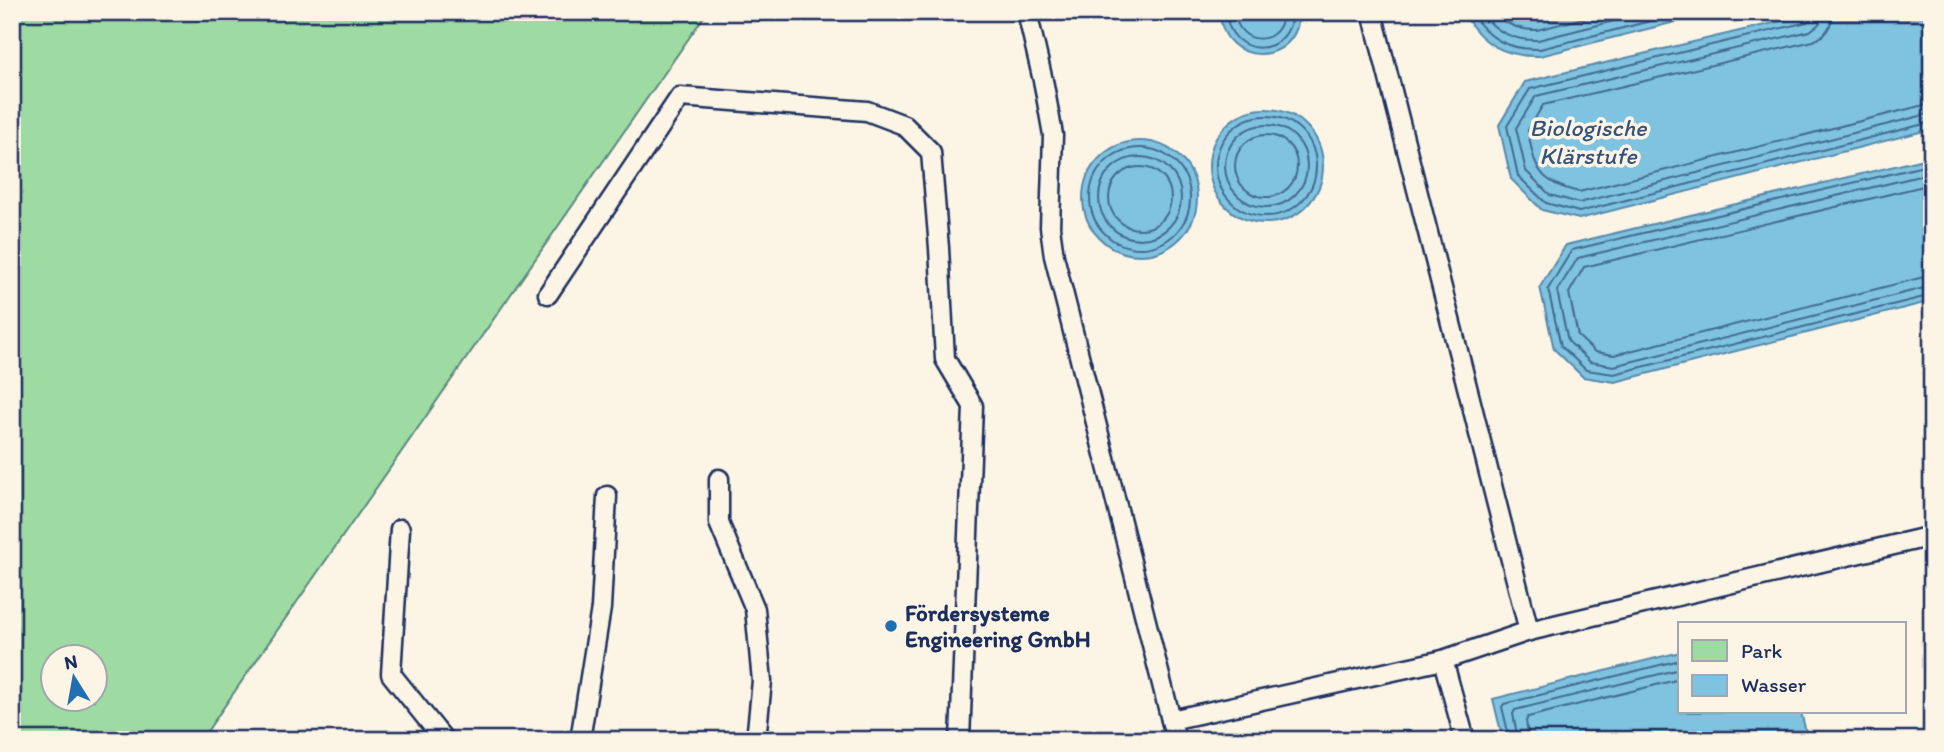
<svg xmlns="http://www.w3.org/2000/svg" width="1944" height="752" viewBox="0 0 1944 752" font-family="Itim,sans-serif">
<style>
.green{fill:#9edba3;stroke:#5c8580;stroke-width:2;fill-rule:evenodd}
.water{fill:#7fc3e0;stroke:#5788ac;stroke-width:2}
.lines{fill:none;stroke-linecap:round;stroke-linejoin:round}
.shore{stroke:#436a92;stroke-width:2}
.service-casing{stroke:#1b2f5e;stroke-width:23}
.service{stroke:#fcf5e5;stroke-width:18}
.poi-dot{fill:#1f6fb2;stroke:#fcf5e5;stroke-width:2.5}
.labels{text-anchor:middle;stroke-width:7;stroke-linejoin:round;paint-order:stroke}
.poi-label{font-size:23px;font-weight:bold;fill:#1b2f5e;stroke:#fcf5e5;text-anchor:start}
.water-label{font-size:24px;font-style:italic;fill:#34547e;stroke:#fcf5e5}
</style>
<rect width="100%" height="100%" fill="#fcf5e5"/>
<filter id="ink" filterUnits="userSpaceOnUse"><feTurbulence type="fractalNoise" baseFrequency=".0143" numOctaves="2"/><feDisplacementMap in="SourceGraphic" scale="14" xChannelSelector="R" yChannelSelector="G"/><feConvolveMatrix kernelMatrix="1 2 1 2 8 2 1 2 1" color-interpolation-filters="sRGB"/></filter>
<g filter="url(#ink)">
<!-- green -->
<path class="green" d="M12 12H707L201 740H12ZM52 658H94V700H52Z"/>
<!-- water -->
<g class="water">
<path d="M1220 12H1299C1300 67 1221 69 1220 12Z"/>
<path d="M1463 12H1715L1540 56C1504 57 1481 44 1463 12Z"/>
<polygon points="1820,12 1932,12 1932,129 1579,219 1542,210 1511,179 1499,125 1525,82"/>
<circle cx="1266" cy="166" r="57"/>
<circle cx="1140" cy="198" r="57"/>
<polygon points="1932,157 1932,301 1615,382 1583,377 1554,349 1540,287 1566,245"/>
<polygon points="1680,652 1680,712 1801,712 1808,740 1503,740 1493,699"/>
</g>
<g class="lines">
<!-- shore -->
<g class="shore">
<path d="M1226 12C1229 60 1291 59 1292 12"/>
<path d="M1235 12C1237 48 1283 47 1283 12"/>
<path d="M1471 12C1488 39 1508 50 1540 49L1686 12"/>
<path d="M1482 12C1494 32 1515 41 1538 40L1650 12"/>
<path d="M1494 12C1505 25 1521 30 1537 30L1607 12"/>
<polyline points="1814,12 1813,18 1807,22 1530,89 1507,126 1518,176 1546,203 1579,212 1932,122"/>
<polyline points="1822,12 1819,24 1810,31 1536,96 1516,128 1526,171 1550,195 1579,203 1932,113"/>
<path d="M1833 12C1832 26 1826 36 1813 41L1543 105 1528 130C1534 168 1539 183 1579 192L1932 103"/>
<circle cx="1266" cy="166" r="50"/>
<circle cx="1266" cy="166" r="41"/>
<circle cx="1266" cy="166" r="31"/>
<circle cx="1140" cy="198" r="50"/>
<circle cx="1140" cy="198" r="41"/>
<polyline points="1932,164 1572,250 1548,289 1561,346 1586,370 1614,374 1932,295"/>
<circle cx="1140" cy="198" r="31"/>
<polyline points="1932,173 1578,258 1557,291 1568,341 1590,362 1614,366 1932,286"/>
<polyline points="1932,184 1584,267 1569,293 1578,336 1595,352 1614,355 1932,275"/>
<polyline points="1510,740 1502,707 1504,704 1680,660"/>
<polyline points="1518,740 1513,714 1515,710 1680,669"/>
<polyline points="1529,740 1526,721 1528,717 1680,679"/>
</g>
<defs>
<g id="service">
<polyline points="1027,12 1044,85 1053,135 1050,227 1054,256 1171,720"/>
<polyline points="1372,12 1529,631"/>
<polyline points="548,294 680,97 867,111 904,125 931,152 939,248 945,359 973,406 960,740"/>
<polyline points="719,479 719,523 755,609 762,681 756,740"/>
<polyline points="400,529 391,674 444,740"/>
<polyline points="1443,660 1465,740"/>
<polyline points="580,740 601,608 607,496"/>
<polyline points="1176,740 1171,720 1443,660 1529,631 1932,536"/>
</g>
</defs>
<!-- service casing -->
<use href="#service" class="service-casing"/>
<!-- service -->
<use href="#service" class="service"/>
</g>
</g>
<!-- markers -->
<circle class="poi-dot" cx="891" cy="626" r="7"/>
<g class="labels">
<!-- poi labels -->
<g class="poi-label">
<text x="905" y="621">Fördersysteme<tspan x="905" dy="26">Engineering GmbH</tspan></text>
</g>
<!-- water labels -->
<g class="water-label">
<text x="1588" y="136">Biologische<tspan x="1588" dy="28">Klärstufe</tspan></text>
</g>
</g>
<!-- margin -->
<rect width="1944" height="752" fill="none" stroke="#fcf5e5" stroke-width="42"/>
<rect x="21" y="21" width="1902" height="710" fill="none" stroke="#1b2f5e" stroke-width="2.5" filter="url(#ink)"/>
<!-- legend -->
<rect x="1678" y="622" width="228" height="91" fill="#fcf5e5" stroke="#a2a6af" stroke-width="2"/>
<rect x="1692" y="640" width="35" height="21" fill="#9edba3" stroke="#a2a6af" stroke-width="2"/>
<text x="1741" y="658" font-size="21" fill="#1b2f5e">Park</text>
<rect x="1692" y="675" width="35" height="21" fill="#7fc3e0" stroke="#a2a6af" stroke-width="2"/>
<text x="1741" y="692" font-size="21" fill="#1b2f5e">Wasser</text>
<!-- north arrow -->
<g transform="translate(74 678) rotate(349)"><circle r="33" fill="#fcf5e5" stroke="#a2a6af" stroke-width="2"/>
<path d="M0-5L12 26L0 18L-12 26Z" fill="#1f6fb2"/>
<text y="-10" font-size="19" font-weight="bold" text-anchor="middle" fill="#1b2f5e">N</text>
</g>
</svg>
